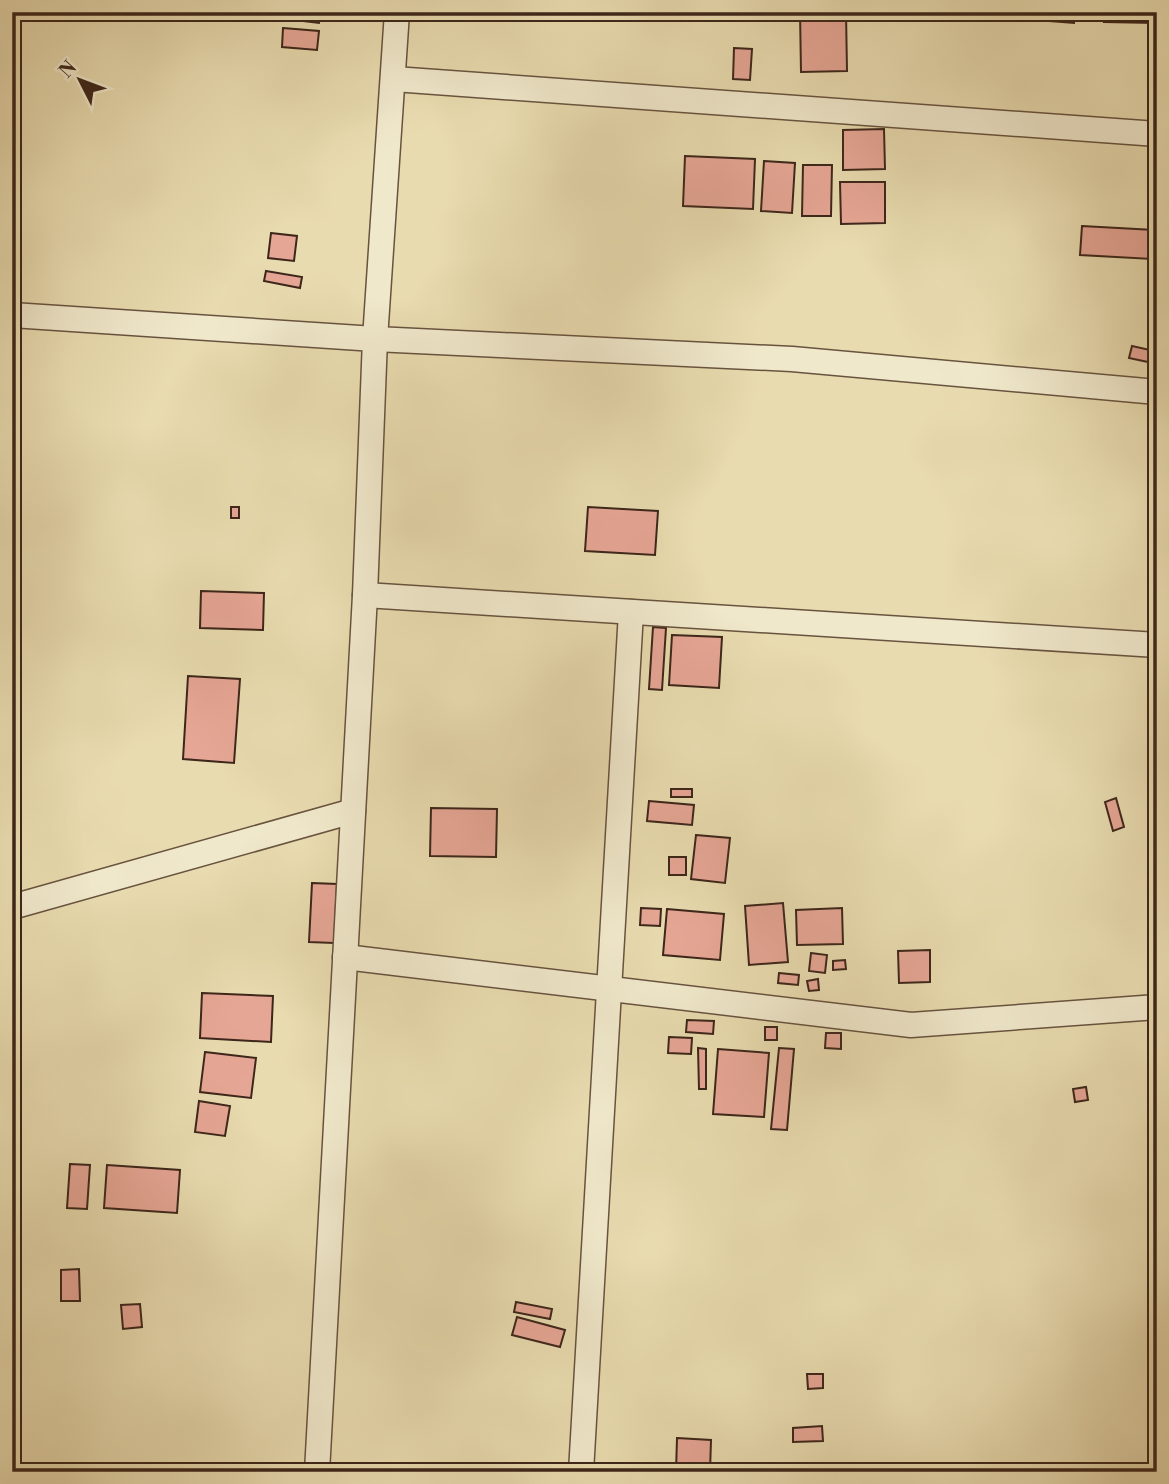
<svg xmlns="http://www.w3.org/2000/svg" width="1169" height="1484" viewBox="0 0 1169 1484" font-family="'Libre Bodoni',serif">
<style>
.building{fill:#e6a695;stroke:#3d261a;stroke-width:2}
.lines{fill:none;stroke-linecap:round;stroke-linejoin:round}
.street-casing{stroke:#68533f;stroke-width:27}
.street{stroke:#f0e8cb;stroke-width:24}
</style>
<rect width="100%" height="100%" fill="#e8dbaf"/>
<filter id="stains"><feTurbulence type="fractalNoise" baseFrequency=".00286" numOctaves="4"/><feColorMatrix values="0 0 0 0 .2 0 0 0 0 .09 0 0 0 0 .02 0 0 0 .5 -.17"/></filter>
<radialGradient id="worn" r=".72"><stop offset=".6" stop-color="#630" stop-opacity="0"/><stop offset="1" stop-color="#630" stop-opacity=".3"/></radialGradient>
<!-- building -->
<g class="building">
<polygon points="286,12 321,12 319,23 285,19"/>
<polygon points="800,12 846,12 847,71 801,72"/>
<polygon points="1010,12 1074,12 1074,23 1010,18"/>
<polygon points="1105,12 1157,12 1157,23 1104,22"/>
<polygon points="283,28 319,31 317,50 282,47"/>
<polygon points="734,48 752,49 750,80 733,79"/>
<polygon points="884,129 885,169 843,170 843,130"/>
<polygon points="685,156 755,159 753,209 683,206"/>
<polygon points="764,161 795,163 792,213 761,211"/>
<polygon points="803,165 832,165 831,216 802,216"/>
<polygon points="840,182 885,182 885,223 841,224"/>
<polygon points="1082,226 1154,230 1152,259 1080,255"/>
<polygon points="271,233 297,236 294,261 268,258"/>
<polygon points="266,271 302,277 300,288 264,281"/>
<polygon points="1132,346 1150,350 1148,362 1129,358"/>
<rect x="231" y="507" width="8" height="11"/>
<polygon points="588,507 658,511 655,555 585,551"/>
<polygon points="201,591 264,593 263,630 200,628"/>
<polygon points="653,627 666,628 662,690 649,689"/>
<polygon points="672,635 722,637 719,688 669,685"/>
<polygon points="188,676 240,679 234,763 183,759"/>
<rect x="671" y="789" width="21" height="8"/>
<polygon points="1116,798 1124,827 1113,831 1105,802"/>
<polygon points="649,801 694,805 692,825 647,821"/>
<polygon points="431,808 497,809 496,857 430,856"/>
<polygon points="696,835 730,838 725,883 691,879"/>
<rect x="669" y="857" width="17" height="18"/>
<polygon points="312,883 337,884 334,943 309,942"/>
<polygon points="783,903 788,962 749,965 745,906"/>
<polygon points="641,908 661,909 660,926 640,925"/>
<polygon points="842,908 843,944 797,945 796,910"/>
<polygon points="667,909 724,914 720,960 663,955"/>
<polygon points="930,950 930,982 899,983 898,951"/>
<polygon points="811,953 827,955 825,973 809,971"/>
<polygon points="845,960 846,969 833,970 833,961"/>
<polygon points="779,973 799,975 798,985 778,983"/>
<polygon points="818,979 819,990 809,991 807,981"/>
<polygon points="202,993 273,996 271,1042 200,1038"/>
<polygon points="687,1020 714,1021 713,1034 686,1032"/>
<rect x="765" y="1027" width="12" height="13"/>
<polygon points="826,1033 841,1033 841,1049 825,1048"/>
<polygon points="669,1037 692,1038 691,1054 668,1053"/>
<polygon points="698,1048 706,1049 706,1089 699,1089"/>
<polygon points="779,1048 794,1049 787,1130 771,1129"/>
<polygon points="718,1049 769,1053 764,1117 713,1114"/>
<polygon points="205,1052 256,1058 251,1098 200,1092"/>
<polygon points="1086,1087 1088,1100 1075,1102 1073,1089"/>
<polygon points="199,1101 230,1106 225,1136 195,1132"/>
<polygon points="70,1164 90,1165 87,1209 67,1208"/>
<polygon points="107,1165 180,1170 177,1213 104,1208"/>
<polygon points="1157,1262 1157,1291 1149,1264"/>
<polygon points="79,1269 80,1301 61,1301 61,1270"/>
<polygon points="516,1302 552,1309 550,1319 514,1312"/>
<polygon points="140,1304 142,1327 123,1329 121,1305"/>
<polygon points="517,1317 565,1330 560,1347 512,1335"/>
<polygon points="807,1374 823,1374 823,1388 808,1389"/>
<polygon points="822,1426 823,1441 793,1442 793,1428"/>
<polygon points="677,1438 711,1440 710,1472 676,1472"/>
</g>
<g class="lines">
<defs>
<g id="street">
<polyline points="394,79 1157,134"/>
<polyline points="12,315 375,339 792,359 1157,392"/>
<polyline points="365,595 1157,645"/>
<polyline points="12,907 353,811"/>
<polyline points="345,957 911,1025 1157,1007"/>
<polyline points="317,1472 365,595 375,339 397,12"/>
<polyline points="581,1472 631,612"/>
</g>
</defs>
<!-- street casing -->
<use href="#street" class="street-casing"/>
<!-- street -->
<use href="#street" class="street"/>
</g>
<!-- margin -->
<rect width="1169" height="1484" fill="none" stroke="#e8dbaf" stroke-width="42"/>
<rect x="14" y="14" width="1141" height="1456" fill="none" stroke="#3d261a" stroke-width="3.5"/>
<rect x="21" y="21" width="1127" height="1442" fill="none" stroke="#3d261a" stroke-width="2"/>
<!-- north arrow -->
<g transform="translate(80 80) rotate(312)" stroke="#f0e8cb" stroke-width="5" paint-order="stroke">
<path d="M0-5L12 26L0 18L-12 26Z" fill="#3d261a"/>
<text y="-10" font-size="19" font-weight="bold" text-anchor="middle" fill="#3d261a">N</text>
</g>
<rect width="100%" height="100%" filter="url(#stains)"/>
<rect width="100%" height="100%" fill="url(#worn)"/>
</svg>
